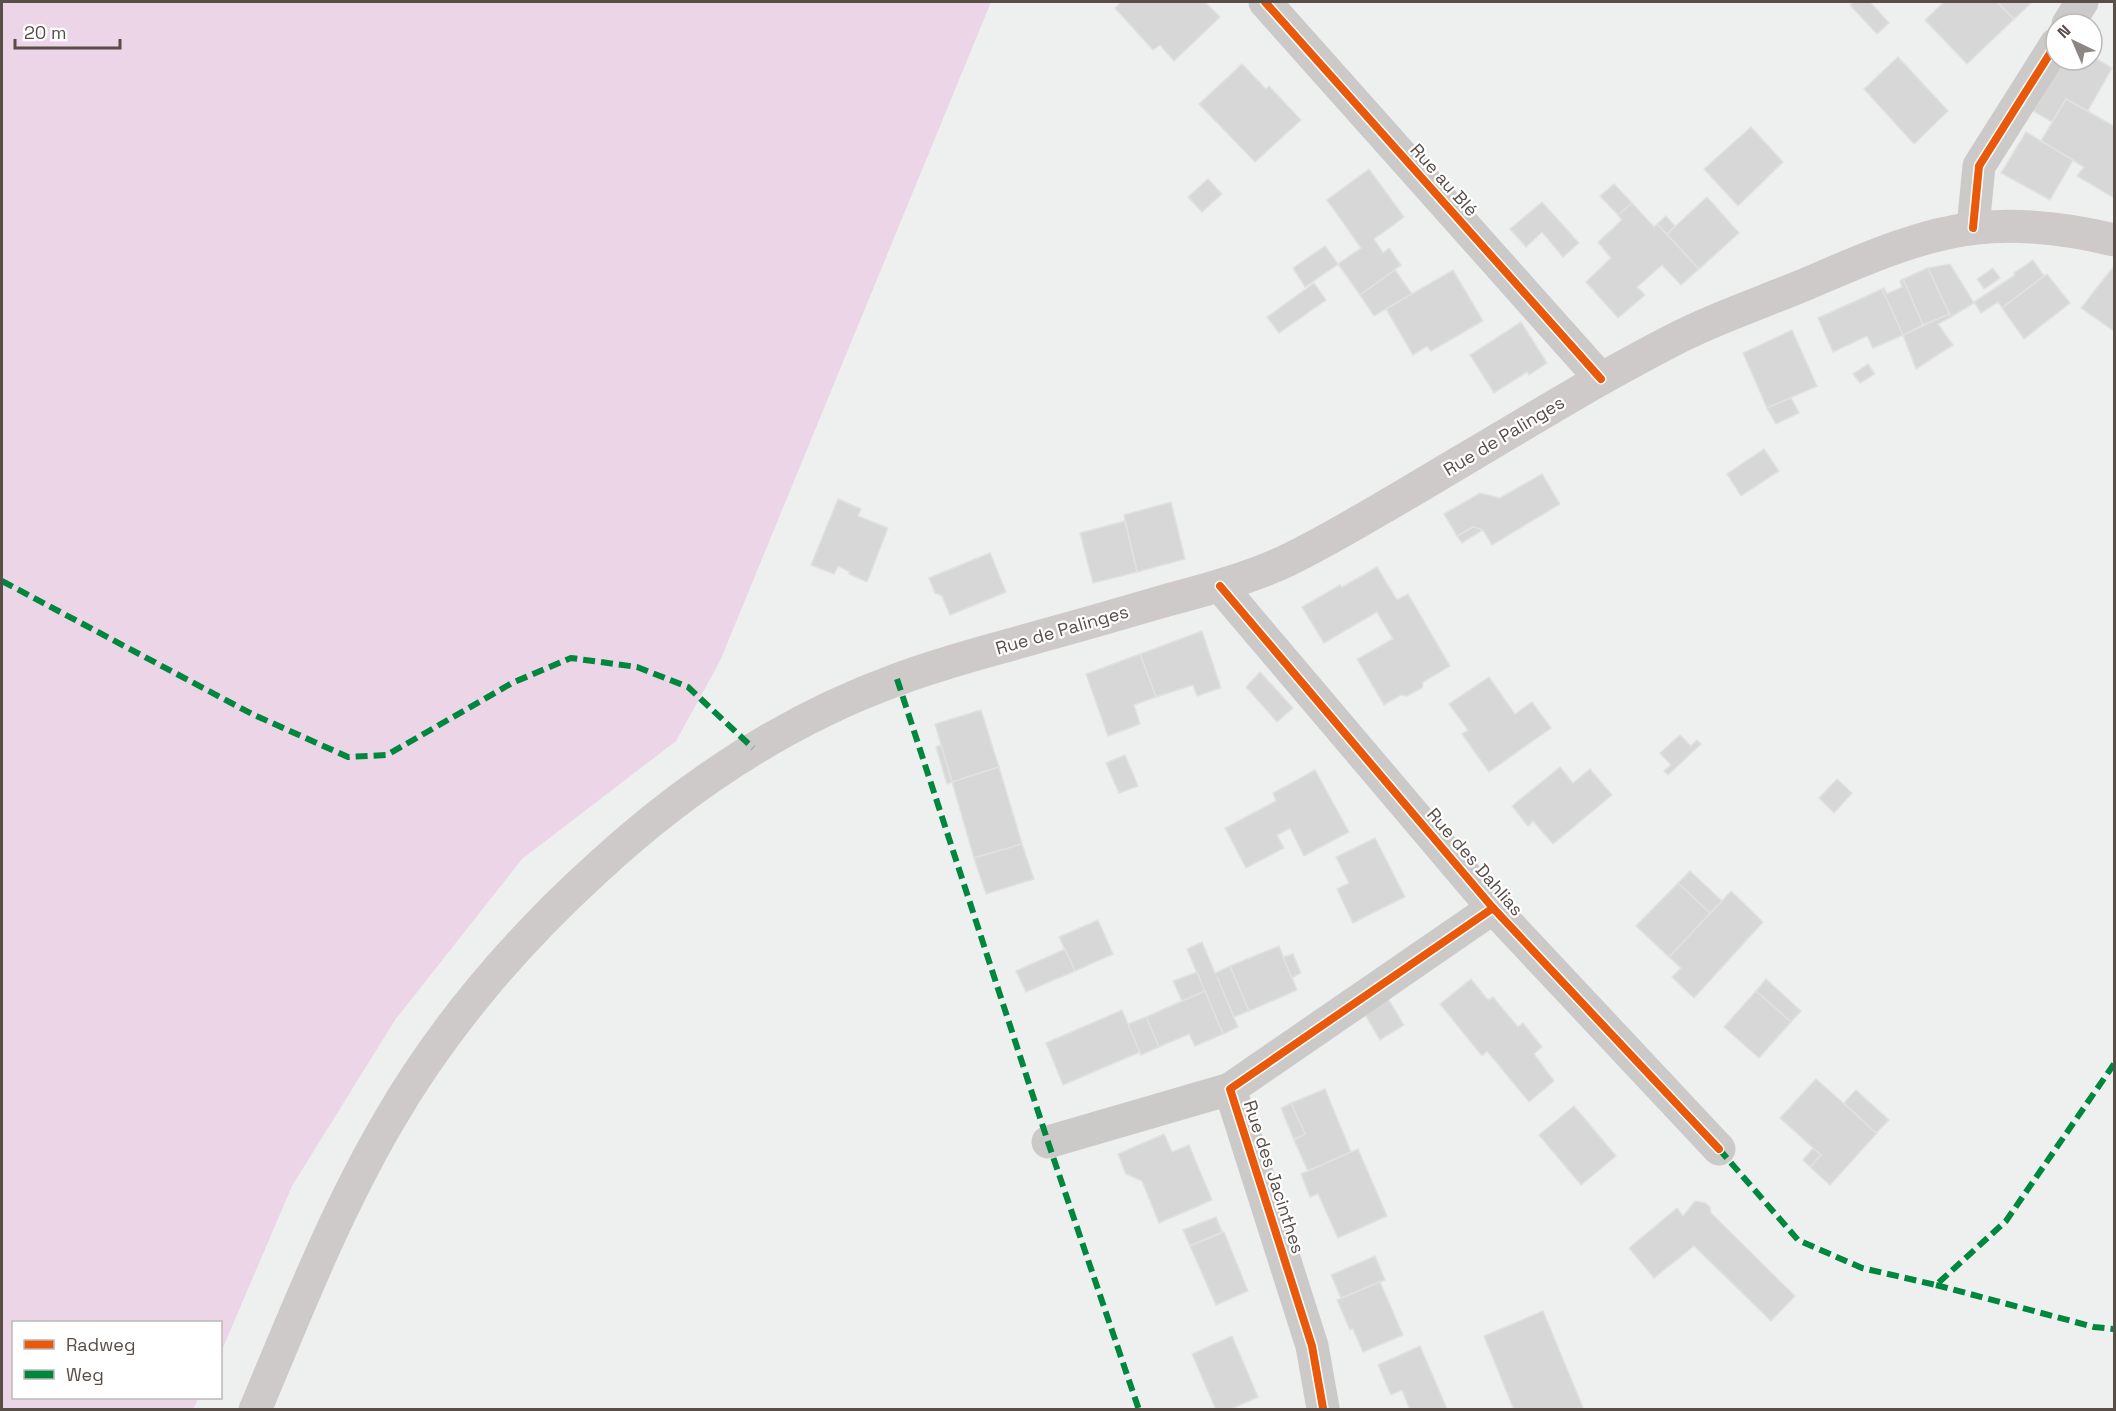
<svg xmlns="http://www.w3.org/2000/svg" width="2116" height="1411" viewBox="0 0 2116 1411" font-family="'Space Grotesk',sans-serif">
<style>
.green{fill:#ebd5e6}
.building{fill:#d7d7d7;stroke:#e1e1e0;stroke-width:1.5}
.lines{fill:none;stroke-linecap:round;stroke-linejoin:round}
.street{stroke:#cccac9;stroke-width:33}
.secondary{stroke:#cecac9;stroke-width:33}
.quiet{stroke:#00873e;stroke-width:6;stroke-dasharray:12 6;stroke-linecap:butt}
.cycleway-casing{stroke:#fff;stroke-width:11}
.cycleway{stroke:#e8590c;stroke-width:8}
.labels{text-anchor:middle;stroke-width:4.5;stroke-linejoin:round;paint-order:stroke}
.street-label{font-size:18px;fill:#594d48;stroke:#fff}
</style>
<rect width="100%" height="100%" fill="#eeefef"/>
<!-- green -->
<polygon class="green" points="2,2 991,2 720,661 676,741 522,859 395,1020 292,1186 221,1352 220,1322 14,1322 14,1398 199,1398 193,1409 2,1409"/>
<!-- building -->
<g class="building">
<polygon points="1121,2 1205,2 1220,17 1174,61 1160,45 1153,50 1115,8"/>
<polygon points="1854,2 1870,2 1889,23 1877,34 1850,5"/>
<polygon points="1944,2 1997,2 2014,19 1967,64 1925,20"/>
<polygon points="1997,2 2032,2 2014,19"/>
<polygon points="2092,56 2112,68 2087,112 2066,99 2052,122 2033,111 2063,60 2092,60"/>
<polygon points="1898,57 1948,111 1914,144 1864,89"/>
<polygon points="1242,64 1266,89 1269,86 1301,120 1255,162 1199,104"/>
<polygon points="2066,99 2114,126 2114,198 2077,176 2084,167 2041,141"/>
<polygon points="1751,127 1783,162 1738,206 1704,169"/>
<polygon points="2026,132 2073,160 2050,200 2001,173"/>
<polygon points="1369,169 1404,217 1374,239 1383,253 1389,248 1401,265 1360,295 1338,264 1361,248 1327,200"/>
<polygon points="1208,179 1222,194 1202,212 1188,197"/>
<polygon points="1614,184 1632,203 1618,215 1600,196"/>
<polygon points="1707,197 1739,233 1699,269 1667,234"/>
<polygon points="1542,202 1579,243 1563,257 1542,232 1526,247 1510,229"/>
<polygon points="1632,203 1654,227 1657,224 1699,269 1681,285 1662,265 1637,287 1645,295 1618,318 1586,282 1611,258 1598,242 1622,220 1618,215"/>
<polygon points="1666,216 1675,226 1667,234 1657,224"/>
<polygon points="1325,246 1338,264 1305,287 1293,268"/>
<polygon points="2033,260 2044,276 2002,308 1998,302 1981,313 1974,302 2015,275 2014,273"/>
<polygon points="1950,264 1974,303 1951,317 1928,268"/>
<polygon points="2114,266 2114,331 2081,308"/>
<polygon points="1928,268 1949,314 1923,325 1903,279"/>
<polygon points="1993,268 2000,278 1984,289 1977,279"/>
<polygon points="1395,270 1412,294 1374,316 1360,295"/>
<polygon points="1453,270 1483,321 1431,351 1427,346 1413,355 1386,309"/>
<polygon points="2047,274 2070,303 2024,339 2002,308"/>
<polygon points="1903,279 1923,325 1903,335 1882,289 1884,288 1887,294 1902,287 1900,281"/>
<polygon points="1314,283 1326,300 1279,333 1267,317"/>
<polygon points="1882,289 1903,335 1873,348 1867,336 1833,352 1818,318"/>
<polygon points="1949,314 1951,317 1938,324 1953,345 1916,369 1903,335"/>
<polygon points="1521,322 1547,363 1529,375 1527,372 1494,393 1470,355"/>
<polygon points="1792,330 1817,386 1767,408 1743,353"/>
<polygon points="1868,364 1875,374 1860,383 1853,374"/>
<polygon points="1791,398 1799,413 1776,424 1767,408"/>
<polygon points="1764,449 1779,471 1741,496 1727,474"/>
<polygon points="1542,474 1560,504 1492,545 1483,530 1473,527 1457,536 1444,514 1480,493 1500,498"/>
<polygon points="838,499 861,509 858,516 888,528 867,582 849,574 850,572 838,566 834,574 811,565"/>
<polygon points="1171,502 1185,559 1137,572 1124,515"/>
<polygon points="1125,521 1137,572 1093,583 1080,533"/>
<polygon points="1473,527 1483,530 1462,543 1457,536"/>
<polygon points="990,553 1006,592 950,615 942,596 935,593 929,578"/>
<polygon points="1377,567 1397,600 1408,594 1450,666 1423,682 1422,688 1407,696 1401,695 1384,705 1357,659 1393,639 1377,612 1324,643 1302,607 1340,585 1342,587"/>
<polygon points="1202,631 1221,688 1197,696 1193,685 1156,697 1140,654"/>
<polygon points="1140,654 1156,697 1134,705 1140,724 1108,736 1086,674"/>
<polygon points="1260,672 1293,708 1277,722 1246,687"/>
<polygon points="1489,677 1515,714 1532,702 1551,728 1489,772 1462,734 1468,730 1449,704"/>
<polygon points="981,710 999,767 952,782 935,724"/>
<polygon points="1680,735 1691,746 1697,740 1701,744 1668,775 1664,771 1671,765 1660,753"/>
<polygon points="941,745 952,782 947,784 936,747"/>
<polygon points="1125,755 1138,786 1119,793 1106,763"/>
<polygon points="999,767 1022,844 974,858 952,782"/>
<polygon points="1560,767 1573,783 1590,769 1612,795 1553,844 1533,821 1528,826 1512,806"/>
<polygon points="1315,770 1349,832 1304,856 1290,828 1277,835 1284,848 1246,868 1225,828 1276,801 1273,793"/>
<polygon points="1837,779 1852,793 1834,813 1819,798"/>
<polygon points="1375,838 1405,897 1353,923 1337,889 1349,883 1336,857"/>
<polygon points="1022,844 1034,879 986,894 974,858"/>
<polygon points="1690,871 1722,901 1731,891 1763,922 1694,998 1672,977 1681,968 1669,957 1722,901 1710,913 1678,883"/>
<polygon points="1678,883 1710,913 1669,957 1636,926"/>
<polygon points="1098,920 1113,954 1075,971 1059,937"/>
<polygon points="1202,942 1215,973 1230,966 1249,1011 1234,1017 1217,977 1238,1027 1223,1034 1187,949"/>
<polygon points="1279,946 1297,990 1249,1011 1230,966"/>
<polygon points="1065,949 1075,971 1026,992 1016,971"/>
<polygon points="1293,954 1301,973 1292,978 1283,957"/>
<polygon points="1197,972 1205,991 1182,1001 1173,981"/>
<polygon points="1471,979 1488,1000 1493,997 1518,1027 1523,1023 1542,1047 1534,1054 1554,1081 1529,1102 1487,1051 1482,1056 1440,1004"/>
<polygon points="1766,979 1801,1011 1791,1022 1756,991"/>
<polygon points="1205,991 1223,1034 1195,1046 1189,1034 1159,1047 1146,1017"/>
<polygon points="1756,991 1791,1022 1759,1058 1724,1027"/>
<polygon points="1387,997 1404,1025 1380,1040 1363,1011"/>
<polygon points="1122,1010 1140,1052 1063,1085 1046,1043"/>
<polygon points="1146,1017 1159,1047 1141,1055 1128,1024"/>
<polygon points="1816,1079 1877,1133 1830,1185 1810,1167 1821,1155 1780,1118"/>
<polygon points="1325,1089 1351,1152 1308,1171 1294,1140 1305,1134 1291,1103"/>
<polygon points="1856,1090 1889,1120 1876,1133 1844,1103"/>
<polygon points="1291,1103 1305,1134 1294,1140 1281,1108"/>
<polygon points="1574,1106 1616,1156 1581,1185 1539,1135"/>
<polygon points="1164,1134 1172,1152 1189,1145 1212,1200 1159,1223 1142,1181 1126,1174 1118,1154"/>
<polygon points="1813,1148 1821,1155 1810,1167 1803,1160"/>
<polygon points="1358,1149 1387,1216 1338,1238 1318,1194 1310,1197 1301,1174"/>
<polygon points="1695,1201 1705,1203 1710,1207 1711,1213 1795,1296 1771,1321 1694,1246 1654,1278 1629,1248 1677,1208 1683,1216"/>
<polygon points="1216,1217 1222,1232 1190,1246 1183,1230"/>
<polygon points="1224,1232 1248,1291 1216,1305 1190,1246"/>
<polygon points="1375,1256 1385,1280 1341,1298 1331,1275"/>
<polygon points="1380,1282 1403,1335 1363,1352 1353,1329 1350,1330 1337,1300"/>
<polygon points="1543,1311 1584,1410 1514,1410 1484,1336"/>
<polygon points="1232,1336 1258,1397 1229,1410 1216,1410 1192,1354"/>
<polygon points="1420,1346 1447,1409 1445,1410 1410,1410 1402,1390 1391,1395 1378,1365"/>
</g>
<g class="lines">
<!-- street -->
<g class="street">
<polyline points="1265,2 1601,379"/>
<polyline points="2068,24 2082,2"/>
<polyline points="1973,228 1979,166 2056,44"/>
<polyline points="1220,586 1493,908 1719,1149"/>
<polyline points="1048,1142 1230,1089"/>
<polyline points="1323,1408 1312,1346 1230,1089 1493,908"/>
</g>
<!-- secondary -->
<path class="secondary" d="M255 1410C296 1313 334 1215 387 1124 440 1031 514 944 593 872 682 789 781 722 896 680 943 662 993 650 1041 636 1082 625 1123 613 1164 601 1205 590 1247 579 1286 561 1328 541 1368 516 1408 493 1472 455 1535 417 1599 380 1626 365 1653 350 1681 336 1719 317 1760 303 1799 287 1856 263 1915 235 1976 228 2023 223 2069 229 2114 240"/>
<!-- quiet -->
<g class="quiet">
<polyline points="2,581 252,714 348,757 387,755 512,683 571,658 637,667 688,687 753,748"/>
<polyline points="897,679 1048,1142 1139,1410"/>
<polyline points="1719,1149 1798,1240 1862,1268 1936,1285 2006,1221 2114,1064"/>
<polyline points="1936,1285 2094,1327 2114,1329"/>
</g>
<defs>
<g id="cycleway">
<polyline points="1265,2 1601,379"/>
<polyline points="1973,228 1979,166 2056,44"/>
<polyline points="1220,586 1493,908 1719,1149"/>
<polyline points="1323,1408 1312,1346 1230,1089 1493,908"/>
</g>
</defs>
<!-- cycleway casing -->
<use href="#cycleway" class="cycleway-casing"/>
<!-- cycleway -->
<use href="#cycleway" class="cycleway"/>
</g>
<g class="labels">
<!-- street labels -->
<g class="street-label">
<text transform="translate(1444 180) rotate(48)" y="6">Rue au Blé</text>
<text transform="translate(1504 436) rotate(-31)" y="6">Rue de Palinges</text>
<text transform="translate(1062 630) rotate(-16)" y="6">Rue de Palinges</text>
<text transform="translate(1475 862) rotate(49)" y="6">Rue des Dahlias</text>
<text transform="translate(1274 1177) rotate(72)" y="6">Rue des Jacinthes</text>
</g>
</g>
<!-- border -->
<rect width="2116" height="1411" fill="none" stroke="#594d48" stroke-width="6"/>
<!-- legend -->
<rect x="12" y="1321" width="210" height="78" fill="#ffffff" stroke="#bdb8b6" stroke-width="1.5"/>
<rect x="24" y="1340" width="30" height="9" fill="#e8590c" stroke="#bdb8b6" stroke-width="1.5"/>
<text x="66" y="1351" font-size="18" fill="#594d48">Radweg</text>
<rect x="24" y="1370" width="30" height="9" fill="#00873e" stroke="#bdb8b6" stroke-width="1.5"/>
<text x="66" y="1381" font-size="18" fill="#594d48">Weg</text>
<!-- north arrow -->
<g transform="translate(2074 42) rotate(316)"><circle r="28" fill="#ffffff" stroke="#bdb8b6" stroke-width="1.5"/>
<path d="M0-4.5L10 22L0 15L-10 22Z" fill="#8d8682"/>
<text y="-9" font-size="16" font-weight="bold" text-anchor="middle" fill="#594d48">N</text>
</g>
<!-- scale -->
<path d="M15 39v9h105v-9" fill="none" stroke="#594d48" stroke-width="3"/>
<text x="24" y="39" font-size="18" fill="#594d48" stroke="#ffffff" stroke-width="4.5" paint-order="stroke">20 m</text>
</svg>
